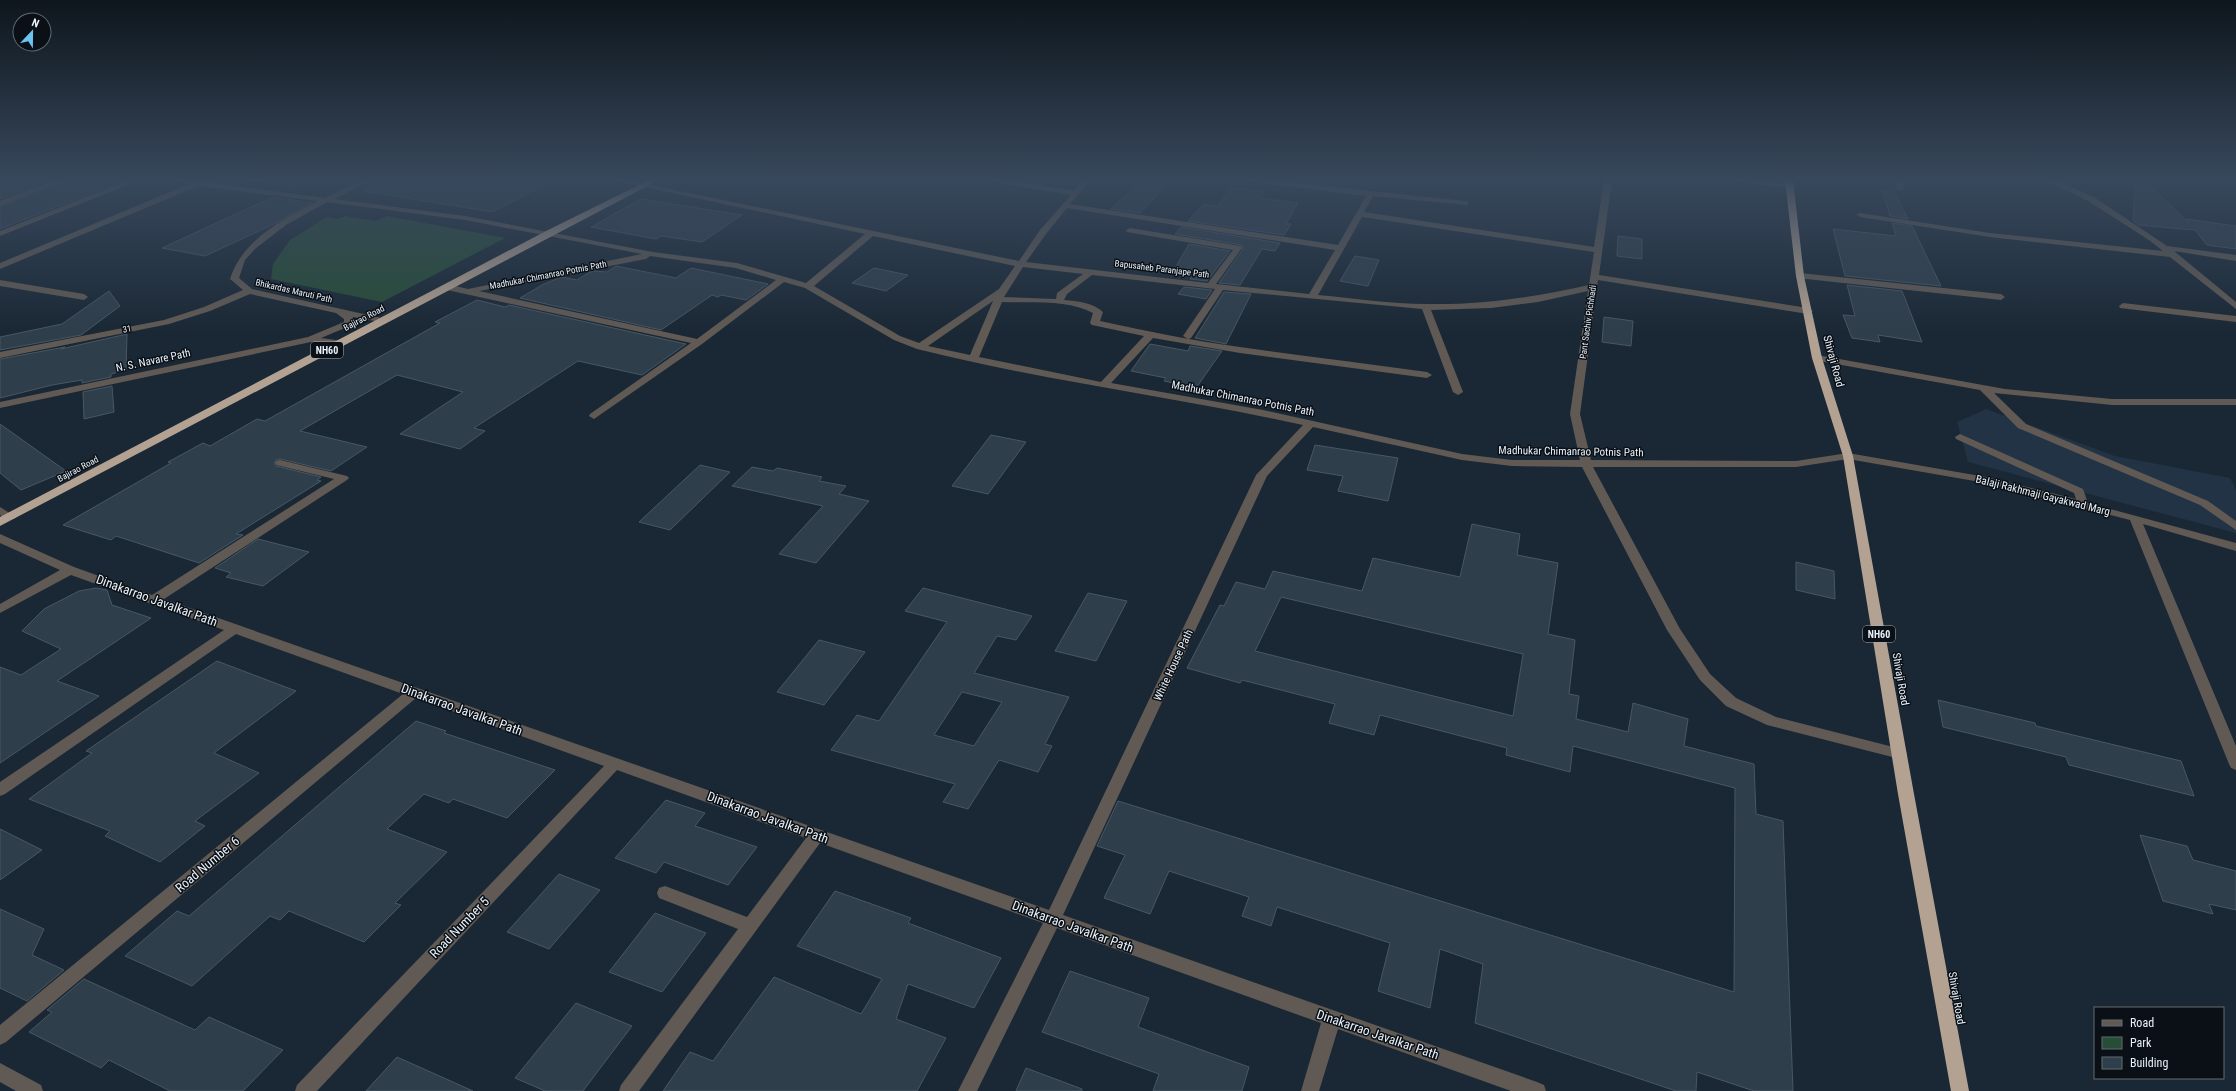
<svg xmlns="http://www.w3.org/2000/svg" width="2236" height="1091" viewBox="0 0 2236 1091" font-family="'Roboto Condensed',sans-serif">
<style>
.built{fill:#213345}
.green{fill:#274d37}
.building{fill:#2f3e4b;stroke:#485765;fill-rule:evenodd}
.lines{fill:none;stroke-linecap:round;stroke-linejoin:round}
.minor{fill:#615a54;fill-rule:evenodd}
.highway{fill:#b3a292;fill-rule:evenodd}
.labels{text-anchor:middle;stroke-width:3;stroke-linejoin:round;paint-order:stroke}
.far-street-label{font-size:9px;fill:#e9f1fa;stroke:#0a1016}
.shield{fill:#0a1016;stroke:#a6aeb6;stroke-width:1}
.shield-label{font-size:10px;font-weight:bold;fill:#e9f1fa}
.street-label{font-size:11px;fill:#e9f1fa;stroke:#0a1016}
.near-street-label{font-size:13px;fill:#e9f1fa;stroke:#0a1016}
</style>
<rect width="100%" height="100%" fill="#1a2835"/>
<!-- built -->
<polygon class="built" points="1986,409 2115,456 2230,478 2236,490 2236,533 1968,462 1957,422"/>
<!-- green -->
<g class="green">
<polygon points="241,180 306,180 293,186"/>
<polygon points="345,216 376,221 387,216 505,238 382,302 271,279 273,264 290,240 327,217 338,219"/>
</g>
<!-- building -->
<g class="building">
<polygon points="0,180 51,180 0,199"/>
<polygon points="67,180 125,180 0,229 0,207"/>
<polygon points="373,180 555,180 492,212 364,191 365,185"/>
<polygon points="1141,180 1167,184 1140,213 1111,209"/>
<polygon points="2136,180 2144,180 2189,223 2186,219 2236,226 2236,249 2207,245 2195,230 2138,225 2133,220"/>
<polygon points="1232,188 1264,192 1260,198 1298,203 1286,224 1291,224 1284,235 1188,221 1204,204 1217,206"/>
<polygon points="1893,189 1908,219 1890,216 1883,192"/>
<polygon points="273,197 312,203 274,224 205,256 162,248"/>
<polygon points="641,199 742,215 702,242 661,236 656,239 591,227"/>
<polygon points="1892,223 1912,226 1941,286 1845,276 1833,229 1896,236"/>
<polygon points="1181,227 1280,243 1275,251 1262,249 1240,285 1219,283 1243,249 1242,245 1175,234"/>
<polygon points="1618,236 1642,239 1642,259 1617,256"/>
<polygon points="1189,244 1230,251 1207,281 1190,279 1193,275 1173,272"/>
<polygon points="1355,256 1379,260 1368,286 1340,281"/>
<polygon points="616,266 676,278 691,268 768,284 746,300 721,295 718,297 712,295 661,330 520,298 542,285 561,277 577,280 592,271 607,272"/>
<polygon points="874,268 908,275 886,291 852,283"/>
<polygon points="1847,285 1902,291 1922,342 1878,335 1880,342 1852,338 1843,315 1855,316"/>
<polygon points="1184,287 1212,290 1206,299 1178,294"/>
<polygon points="109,291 120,306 81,335 0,350 0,337 62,324"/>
<polygon points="1224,292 1251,294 1226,344 1195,338"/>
<polygon points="477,300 505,307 509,305 686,344 642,375 578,361 474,428 485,431 460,449 400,434 463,392 397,375 300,431 367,447 331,471 280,459 276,460 274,464 276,466 321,477 317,480 321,481 236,534 243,535 199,563 116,536 111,540 63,525 171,463 168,462 203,443 210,446 257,419 265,421 440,323 435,322"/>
<polygon points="1604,317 1633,321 1631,346 1602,342"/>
<polygon points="127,334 126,370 111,374 111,377 82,383 82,380 52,385 0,398 0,359 65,347 61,349"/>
<polygon points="1150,344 1188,351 1190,346 1222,351 1196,388 1164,381 1166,378 1131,371"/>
<polygon points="112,386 114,412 84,419 83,392"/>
<polygon points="0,424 66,471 21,490 0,473"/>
<polygon points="991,435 1026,442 988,494 952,486"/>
<polygon points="1315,445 1398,458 1388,501 1338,491 1343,476 1307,470"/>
<polygon points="700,465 730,472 670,530 639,522"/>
<polygon points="752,467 773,471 777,468 822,477 819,481 846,486 839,494 869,501 816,563 779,554 823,506 732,486"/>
<path d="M1472 524 1520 534 1517 555 1558 563 1548 634 1575 640 1569 694 1579 696 1576 719 1628 732 1633 703 1688 719 1684 746 1754 764 1756 814 1783 821 1793 1091H1754L1697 1072 1696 1091H1676L1475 1023 1483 964 1440 949 1430 1008 1378 991 1390 943 1277 907 1271 926 1242 916 1249 897 1169 871 1150 914 1104 898 1125 855 1097 846 1118 801 1734 992 1735 788 1573 746 1570 772 1506 755 1507 748 1380 715 1374 735 1329 723 1335 704 1242 680 1240 683 1187 668 1220 605 1224 606 1236 582 1265 589 1273 571 1362 591 1373 558 1460 577ZM1281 597 1523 654 1513 716 1255 651Z"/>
<polygon points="258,539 309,552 263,586 226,577 231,573 215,568"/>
<polygon points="1796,562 1834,571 1835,599 1796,590"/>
<polygon points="96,588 107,590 112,605 151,618 57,681 99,696 0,763 0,667 21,675 61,649 22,631 44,609 79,591"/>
<path d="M923 588 1032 616 1016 640 997 636 974 673 1069 697 1045 744 1052 746 1038 772 999 760 968 809 943 802 955 784 831 750 857 715 879 721 947 622 905 611ZM962 692 1002 702 974 746 934 735Z"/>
<polygon points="1088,593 1127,601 1096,661 1055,651"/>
<polygon points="819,640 865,652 824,705 777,692"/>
<polygon points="217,661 296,691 214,753 259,773 195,821 205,826 160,862 105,836 110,831 29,799 92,753 86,751"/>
<polygon points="1938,700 2035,723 2036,726 2181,761 2194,796 2069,765 2066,757 1943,727"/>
<polygon points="416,721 446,731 444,733 555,770 507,818 453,799 449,803 424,794 387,829 447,852 395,903 401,905 364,942 289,911 280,920 270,916 192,986 125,956 177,911 189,916"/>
<polygon points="666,800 705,813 695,826 757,847 728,885 664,862 656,873 615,858"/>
<polygon points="0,829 42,850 0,880"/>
<polygon points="2140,835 2187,846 2193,860 2236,871 2236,910 2209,904 2213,914 2163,901"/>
<polygon points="559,874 600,890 549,949 507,932"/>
<polygon points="835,891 911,918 908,923 1001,958 974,1008 908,984 896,1019 946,1038 917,1091 663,1091 690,1052 713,1061 774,977 861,1014 882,979 797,946"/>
<polygon points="0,909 44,929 32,955 64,970 27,1001 0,988"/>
<polygon points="655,913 706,933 662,992 609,972"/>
<polygon points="1070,971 1149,998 1138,1027 1249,1067 1242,1091 1153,1091 1159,1074 1042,1032"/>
<polygon points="84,979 195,1030 209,1017 283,1050 243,1091 170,1091 109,1060 101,1068 29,1032 52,1012 47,1010"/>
<polygon points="576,1003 632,1026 583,1091 545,1091 515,1078"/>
<polygon points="397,1057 473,1091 366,1091"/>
<polygon points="1026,1068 1082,1089 1082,1091 1016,1091"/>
</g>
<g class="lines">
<!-- minor -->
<g class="minor">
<polygon points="55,180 66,180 0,206 0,201"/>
<polygon points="129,180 140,180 0,236 0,231"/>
<path d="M169 180 198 181 325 198 362 180H372L334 199 465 216 653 252 737 263 806 283 865 234 611 180H626L1019 261 1040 230 1071 195 994 182 990 180H1008L1074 191 1083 180H1091L1070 204 1338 245 1366 196 1252 182 1248 180H1267L1465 201H1468V205L1373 196 1364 212 1594 247 1604 180H1612L1599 275 1808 308 1813 311 1808 314 1598 280 1580 414 1591 460 1796 461 1848 453 1986 477 2076 499 2074 493 1956 439 1955 437 1960 434 2083 489 2088 503 2236 543V551L2143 524 2236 746V770L2231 768 2229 764 2130 520 1986 483 1848 459 1796 467H1593L1680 629 1710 674 1736 698 1776 717 1905 750 1907 754 1905 758 1900 759 1767 725 1726 706 1700 680 1667 630 1582 467 1512 466 1462 460 1313 427 1267 476 1063 915 1537 1082 1544 1085 1546 1091H1511L1338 1029 1319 1091H1301L1321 1023 1057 928 977 1091H958L1043 923 820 843 639 1091H619L621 1085 738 929 659 898 657 893 659 888 665 886 747 917 806 838 617 770 317 1091H295L297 1085 604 766 416 698 6 1042 0 1045V1025L403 694 236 634 5 794 0 796V782L224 630 71 575 0 613V604L60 570 0 543V534L74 567 152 595 334 479 276 465 275 463 276 461 280 460 347 476 349 478 347 480 164 599 1049 910 1256 475 1303 425C1175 397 1044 381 917 349L894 340 805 288 784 282 702 344 594 419 589 416 590 414 691 343 447 290 443 287 447 284 468 289 642 254 465 220 327 202 286 225 256 248 245 260 239 278 252 289 386 319V323L353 317 352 325 321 338 343 341V345L311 342 0 408V402L308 337 344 322V319L336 313 250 294 210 311 169 324 0 358V352L164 320 204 307 243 290 230 279C242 240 283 219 318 201L198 186 0 269V263L189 184ZM1067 208 1335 250 1309 294 1216 284 1242 248 1241 246 1130 228 1126 230 1127 232 1233 250 1208 283 1026 262 1046 234ZM1362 217 1594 252 1589 285C1535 297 1482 305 1427 304 1390 304 1354 298 1318 295ZM873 236 1015 266 999 289 919 343 900 336 814 286ZM650 256 736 268 776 280 697 339 479 291 646 259ZM1023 267 1083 274 1057 293 1056 299 1004 297ZM1092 275 1215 289 1183 336 1188 339 1191 338 1223 290 1422 309 1453 392 1458 395 1463 392 1431 310 1491 308 1538 302 1588 291 1570 414 1580 460H1512L1462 454 1263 410 1111 383 1153 338 1240 353 1427 378 1432 375 1427 372C1365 363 1303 356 1240 347 1193 341 1147 331 1100 321L1103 312C1094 303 1077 301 1064 300L1067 294ZM993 301 970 355 928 346ZM1002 302C1031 303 1068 299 1093 313L1090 323 1092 325 1144 336 1101 382 979 357Z"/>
<polygon points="1734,180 1757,180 1789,184 1793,186 1789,188 1738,182"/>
<polygon points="1894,180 1902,180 1904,190 1898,190"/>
<polygon points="2045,180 2055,180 2094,197 2167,246 2236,255 2236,261 2174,251 2236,302 2236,309 2170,257 1990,237 1860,217 1856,215 1860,213 1990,233 2163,251 2149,240 2088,201"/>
<polygon points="1800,273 2001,294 2005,297 2001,300 1797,278 1797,274"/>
<polygon points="0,280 84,294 88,297 84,300 0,286"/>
<polygon points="2123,303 2236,316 2236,322 2120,308 2119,306"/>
<polygon points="1817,355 2005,389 2112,399 2236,399 2236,405 2112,405 1994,393 2026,424 2208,501 2236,521 2236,530 2200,505 2018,428 1980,390 1814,360 1812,358"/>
<polygon points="0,507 16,517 14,519 6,519 0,515"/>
<polygon points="0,1063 41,1085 43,1091 16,1091 0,1082"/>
</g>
<!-- highway -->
<g class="highway">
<polygon points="649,180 659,180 0,526 0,517 546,231"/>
<polygon points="1785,180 1793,180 1804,276 1822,358 1853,456 1914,794 1969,1091 1951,1091 1898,794 1843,456 1812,358 1796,276"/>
</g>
</g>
<!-- sky -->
<linearGradient id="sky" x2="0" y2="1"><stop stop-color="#0e161d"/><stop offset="0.54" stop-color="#38485c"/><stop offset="1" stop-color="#38485c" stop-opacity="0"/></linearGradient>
<rect width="2236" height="333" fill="url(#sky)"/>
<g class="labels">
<!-- far-street labels -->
<g class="far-street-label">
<text transform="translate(1162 269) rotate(7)" y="3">Bapusaheb Paranjape Path</text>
<text transform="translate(548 275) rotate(-11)" y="3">Madhukar Chimanrao Potnis Path</text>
<text transform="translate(294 291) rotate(13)" y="3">Bhikardas Maruti Path</text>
<text transform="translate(364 318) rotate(-28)" y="3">Bajirao Road</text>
<text transform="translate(1588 322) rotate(-82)" y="3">Pant Sachiv Pichhadi</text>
<text transform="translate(127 329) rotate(-11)" y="3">31</text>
<text transform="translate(78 469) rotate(-28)" y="3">Bajirao Road</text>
</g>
<!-- shield labels -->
<g class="shield">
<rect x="311" y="342" width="32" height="16" rx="3"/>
<rect x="1863" y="626" width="32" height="16" rx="3"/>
</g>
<g class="shield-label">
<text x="327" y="354">NH60</text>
<text x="1879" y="638">NH60</text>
</g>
<!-- street labels -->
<g class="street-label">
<text transform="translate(153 360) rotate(-12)" y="4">N. S. Navare Path</text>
<text transform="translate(1834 361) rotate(75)" y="4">Shivaji Road</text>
<text transform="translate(1243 398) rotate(11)" y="4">Madhukar Chimanrao Potnis Path</text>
<text transform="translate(1571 451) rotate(1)" y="4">Madhukar Chimanrao Potnis Path</text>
<text transform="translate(2043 495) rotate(14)" y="4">Balaji Rakhmaji Gayakwad Marg</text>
<text transform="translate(1173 665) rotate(-65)" y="4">White House Path</text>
<text transform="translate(1901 679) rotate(80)" y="4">Shivaji Road</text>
<text transform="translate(1957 998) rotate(80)" y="4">Shivaji Road</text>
</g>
<!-- near-street labels -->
<g class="near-street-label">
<text transform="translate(157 600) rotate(20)" y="5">Dinakarrao Javalkar Path</text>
<text transform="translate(462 709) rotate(20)" y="5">Dinakarrao Javalkar Path</text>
<text transform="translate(768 817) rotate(20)" y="5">Dinakarrao Javalkar Path</text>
<text transform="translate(207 864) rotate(-40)" y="5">Road Number 6</text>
<text transform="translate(1073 926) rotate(20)" y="5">Dinakarrao Javalkar Path</text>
<text transform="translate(459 927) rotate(-46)" y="5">Road Number 5</text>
<text transform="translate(1378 1034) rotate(19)" y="5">Dinakarrao Javalkar Path</text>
</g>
</g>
<!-- legend -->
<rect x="2094" y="1007" width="130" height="72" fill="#0a1016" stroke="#636a71"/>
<rect x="2102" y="1020" width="20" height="6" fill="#615a54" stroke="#636a71"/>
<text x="2130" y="1027" font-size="12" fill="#e9f1fa">Road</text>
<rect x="2102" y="1037" width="20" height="12" fill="#274d37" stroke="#636a71"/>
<text x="2130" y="1047" font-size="12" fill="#e9f1fa">Park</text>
<rect x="2102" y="1057" width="20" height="12" fill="#2f3e4b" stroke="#636a71"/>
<text x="2130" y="1067" font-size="12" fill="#e9f1fa">Building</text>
<!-- north arrow -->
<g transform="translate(32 32) rotate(22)"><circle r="19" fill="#0a1016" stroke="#636a71"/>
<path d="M0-3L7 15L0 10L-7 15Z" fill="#6ac3f1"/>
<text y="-6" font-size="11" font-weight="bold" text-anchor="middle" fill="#e9f1fa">N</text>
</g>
</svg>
